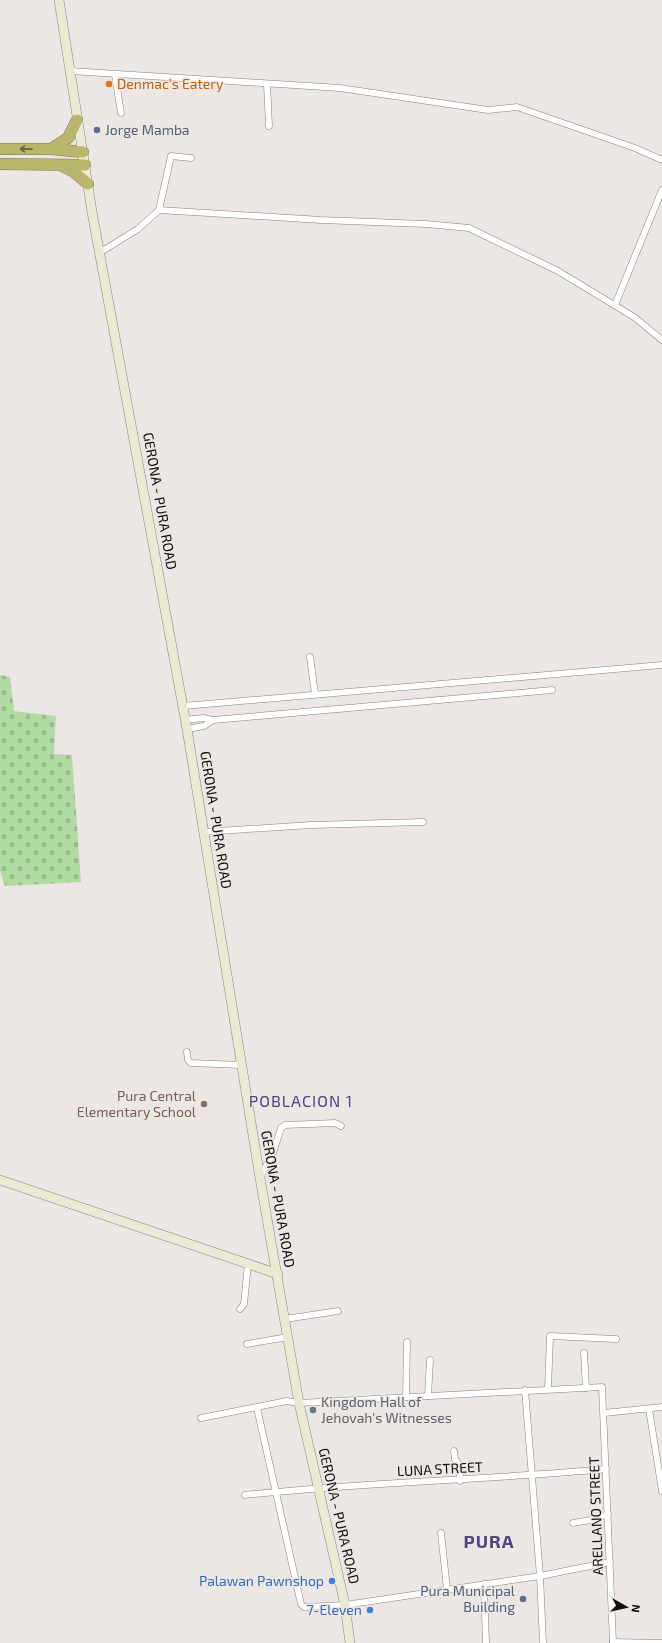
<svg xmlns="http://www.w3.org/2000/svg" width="662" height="1643" viewBox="0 0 662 1643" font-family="'Exo 2',sans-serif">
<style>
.cemetery{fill:url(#cemetery-stones)}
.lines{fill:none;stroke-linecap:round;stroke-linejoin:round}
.street-casing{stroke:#85817f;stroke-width:7}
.secondary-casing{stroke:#85817f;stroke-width:10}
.highway-casing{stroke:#7f7c4c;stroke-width:12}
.street{stroke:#fff;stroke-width:6}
.secondary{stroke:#eae9d3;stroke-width:9}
.highway{stroke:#bab66d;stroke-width:11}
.oneway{stroke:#66633e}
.food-dot{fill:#e8710a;stroke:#ece7e5;stroke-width:1.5}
.service-dot{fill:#5c6f8a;stroke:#ece7e5;stroke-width:1.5}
.education-dot{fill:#8d6e63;stroke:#ece7e5;stroke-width:1.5}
.worship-dot{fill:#6b7280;stroke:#ece7e5;stroke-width:1.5}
.shop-dot{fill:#3f7fe0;stroke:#ece7e5;stroke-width:1.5}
.labels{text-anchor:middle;stroke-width:3;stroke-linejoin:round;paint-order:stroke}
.food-label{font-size:14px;fill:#c56008;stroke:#ece7e5;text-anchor:start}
.service-label{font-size:14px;fill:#4e5e75;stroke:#ece7e5;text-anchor:start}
.street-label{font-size:14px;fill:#12100f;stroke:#ece7e5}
.education-label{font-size:14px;fill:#785e54;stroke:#ece7e5;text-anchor:end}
.worship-label{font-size:14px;fill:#5b616d;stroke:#ece7e5;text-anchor:start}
.shop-label{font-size:14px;fill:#366cbe;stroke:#ece7e5;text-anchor:end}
.quarter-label{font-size:16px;letter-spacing:1px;fill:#534482;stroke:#ece7e5}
.district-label{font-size:18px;font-weight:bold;letter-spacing:1px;fill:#534482;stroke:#ece7e5}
</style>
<defs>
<pattern id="cemetery-stones" width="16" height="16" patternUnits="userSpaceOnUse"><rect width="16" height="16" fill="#b2dba3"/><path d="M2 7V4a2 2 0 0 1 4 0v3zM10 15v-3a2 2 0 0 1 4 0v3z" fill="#98bb8b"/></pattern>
</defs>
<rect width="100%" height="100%" fill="#ece7e5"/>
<!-- cemetery -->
<polygon class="cemetery" points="0,675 10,677 14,711 56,716 54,754 72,755 81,882 5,886 0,871"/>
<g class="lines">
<defs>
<g id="street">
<polyline points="70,71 340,88 488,110 517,107 635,148 662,160"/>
<polyline points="115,75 121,113"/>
<polyline points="267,84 269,126"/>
<polyline points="159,210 171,156 191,158"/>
<polyline points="99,253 138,229 159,210 321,220 426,224 469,228 558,271 634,317 662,340"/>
<polyline points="615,305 662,190"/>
<polyline points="310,657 315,694"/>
<polyline points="183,706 662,665"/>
<polyline points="185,720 203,718 213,720"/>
<polyline points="187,729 204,726 213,720 552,690"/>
<polyline points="204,832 311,825 423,822"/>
<polyline points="187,1052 188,1060 191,1063 241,1065"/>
<polyline points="260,1178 273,1153 281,1128 285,1125 335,1123 341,1126"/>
<polyline points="240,1309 244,1304 248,1264"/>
<polyline points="285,1319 338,1311"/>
<polyline points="247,1344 288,1337"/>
<polyline points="584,1353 586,1388"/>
<polyline points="548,1389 550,1336 616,1339"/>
<polyline points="525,1390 540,1576 543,1643"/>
<polyline points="428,1396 430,1360"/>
<polyline points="406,1397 407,1342"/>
<polyline points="257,1408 301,1604 304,1607 345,1605 540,1576 610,1562"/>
<polyline points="649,1409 662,1491"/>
<polyline points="604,1413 662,1407"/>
<polyline points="201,1418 287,1401 299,1403 602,1387 613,1643"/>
<polyline points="454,1451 455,1459 460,1467 460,1481"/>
<path d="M245 1495C365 1482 486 1480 606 1469"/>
<polyline points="573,1523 591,1520 608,1514"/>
<polyline points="441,1533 447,1589"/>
<polyline points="484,1584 486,1643"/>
<polyline points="613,1642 662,1643"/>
</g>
<g id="secondary">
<polyline points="59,0 92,212 187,729 260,1178 299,1403 345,1605 350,1643"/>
<polyline points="0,1180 278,1274"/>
</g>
<g id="highway">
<polyline points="0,149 51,149 83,152"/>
<polyline points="51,149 68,138 77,120"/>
<polyline points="0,164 85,165"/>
<polyline points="62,166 74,172 88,184"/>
</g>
</defs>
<!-- street casing -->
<use href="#street" class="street-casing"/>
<!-- secondary casing -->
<use href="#secondary" class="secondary-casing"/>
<!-- highway casing -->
<use href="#highway" class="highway-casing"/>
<!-- street -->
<use href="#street" class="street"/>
<!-- secondary -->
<use href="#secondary" class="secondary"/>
<!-- highway -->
<use href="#highway" class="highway"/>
</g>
<!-- one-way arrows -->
<defs><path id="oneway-shaft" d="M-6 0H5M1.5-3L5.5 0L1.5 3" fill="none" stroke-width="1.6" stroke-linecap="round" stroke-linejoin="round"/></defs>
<use class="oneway" href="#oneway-shaft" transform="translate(26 149) rotate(-179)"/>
<!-- markers -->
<circle class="food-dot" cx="109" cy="84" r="4"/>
<g class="service-dot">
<circle cx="97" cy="130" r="4"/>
<circle cx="523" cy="1599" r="4"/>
</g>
<circle class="education-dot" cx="204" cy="1104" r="4"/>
<circle class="worship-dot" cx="313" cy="1410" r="4"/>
<g class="shop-dot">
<circle cx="332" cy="1581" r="4"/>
<circle cx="370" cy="1610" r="4"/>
</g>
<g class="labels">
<!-- food labels -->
<g class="food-label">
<text x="117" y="89">Denmac's Eatery</text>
</g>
<!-- service labels -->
<g class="service-label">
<text x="105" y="135">Jorge Mamba</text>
<text x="515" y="1596" text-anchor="end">Pura Municipal<tspan x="515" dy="16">Building</tspan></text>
</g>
<!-- street labels -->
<g class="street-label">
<text transform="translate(160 501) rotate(80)" y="5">GERONA - PURA ROAD</text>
<text transform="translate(216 820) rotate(81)" y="5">GERONA - PURA ROAD</text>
<text transform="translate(278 1199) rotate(80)" y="5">GERONA - PURA ROAD</text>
<text transform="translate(440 1469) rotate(-3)" y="5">LUNA STREET</text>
<text transform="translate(339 1516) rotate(77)" y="5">GERONA - PURA ROAD</text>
<text transform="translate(596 1516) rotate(-92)" y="5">ARELLANO STREET</text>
</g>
<!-- education labels -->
<g class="education-label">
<text x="196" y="1101">Pura Central<tspan x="196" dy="16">Elementary School</tspan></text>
</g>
<!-- worship labels -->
<g class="worship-label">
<text x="321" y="1407">Kingdom Hall of<tspan x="321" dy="16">Jehovah's Witnesses</tspan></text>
</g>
<!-- shop labels -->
<g class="shop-label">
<text x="324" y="1586">Palawan Pawnshop</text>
<text x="362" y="1615">7-Eleven</text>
</g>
<!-- quarter labels -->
<g class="quarter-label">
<text x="301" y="1107">POBLACION 1</text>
</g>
<!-- district labels -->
<g class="district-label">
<text x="489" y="1548">PURA</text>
</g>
</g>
<!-- north arrow -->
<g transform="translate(626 1607) rotate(98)" stroke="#ece7e5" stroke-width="3" paint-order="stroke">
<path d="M0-3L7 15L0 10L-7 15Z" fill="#12100f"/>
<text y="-6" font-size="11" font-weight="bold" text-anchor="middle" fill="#12100f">N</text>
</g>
</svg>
